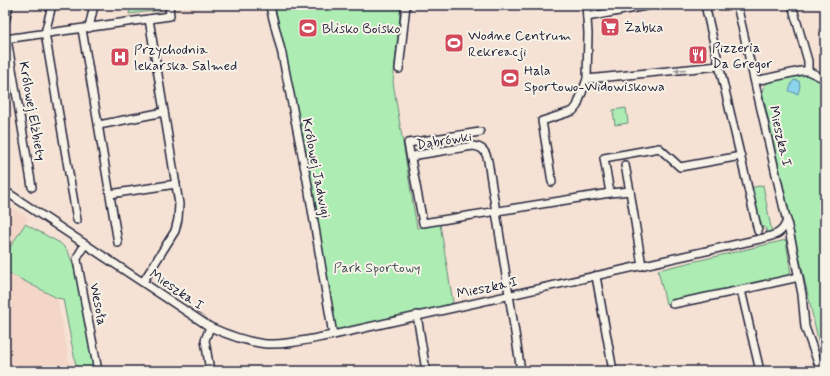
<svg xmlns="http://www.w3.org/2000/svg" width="830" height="376" viewBox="0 0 830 376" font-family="Mynerve,sans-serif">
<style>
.built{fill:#f4d6c8}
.green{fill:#adedb4;stroke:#688878}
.water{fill:#8ad5eb;stroke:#608da5}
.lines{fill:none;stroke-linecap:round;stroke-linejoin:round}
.minor-casing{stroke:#22223b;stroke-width:10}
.minor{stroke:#f7f3e8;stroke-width:7}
.oneway{fill:#97959a}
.labels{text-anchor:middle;stroke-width:4;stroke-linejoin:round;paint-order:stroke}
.poi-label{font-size:14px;fill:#22223b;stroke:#f7f3e8;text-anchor:start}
.street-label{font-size:14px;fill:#22223b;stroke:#f7f3e8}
.park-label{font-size:14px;fill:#455559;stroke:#f7f3e8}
</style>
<rect width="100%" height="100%" fill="#f5e2d5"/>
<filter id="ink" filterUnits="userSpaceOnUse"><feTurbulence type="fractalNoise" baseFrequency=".025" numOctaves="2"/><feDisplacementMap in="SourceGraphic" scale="8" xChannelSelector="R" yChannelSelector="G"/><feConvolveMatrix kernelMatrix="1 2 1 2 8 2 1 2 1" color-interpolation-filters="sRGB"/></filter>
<g filter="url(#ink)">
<!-- built -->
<g class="built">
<polygon points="178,5 220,5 177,12"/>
<polygon points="5,203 29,218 5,255"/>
<polygon points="5,271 57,298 71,371 5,371"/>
</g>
<!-- green -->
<g class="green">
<polygon points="131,5 160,5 161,10 129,14"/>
<polygon points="273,5 401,5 393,82 414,210 417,228 440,224 453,303 417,315 333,335 277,16"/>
<path d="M802 74 808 75 825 82V370L762 92C765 76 788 77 802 74Z"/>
<polygon points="626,108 628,123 615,125 613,110"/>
<polygon points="763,185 772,233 764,235 763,234 767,232 765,227 761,228 751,188"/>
<polygon points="25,224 60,243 68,251 81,287 97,371 77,371 63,299 57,298 5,271 5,255"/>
<polygon points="786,240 791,275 666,304 658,270"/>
</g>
<!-- water -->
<polygon class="water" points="794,80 799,81 800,86 798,94 789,91 792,83"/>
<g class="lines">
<defs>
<g id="minor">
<polyline points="52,5 45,33 77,220"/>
<polyline points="705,5 758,231"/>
<polyline points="737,5 792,244 802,294 805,327 821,371"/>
<polyline points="792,5 808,61 808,71"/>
<polyline points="270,7 282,54 307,180 333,335"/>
<polyline points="587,17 651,5"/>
<polyline points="5,22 9,5"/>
<polyline points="89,28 94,5"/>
<polyline points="82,29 118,243"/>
<polyline points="5,37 7,39 32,187"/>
<polyline points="5,39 170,16 169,5"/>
<polyline points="399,69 406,5"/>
<polyline points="587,79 719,66"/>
<polyline points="755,81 801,71 808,71 825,79"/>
<polyline points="99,125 164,112"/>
<polyline points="480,132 408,143 423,223 610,193"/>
<path d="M411 158 417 155 473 146C483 147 486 152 488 161L521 371"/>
<polyline points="625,165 630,191"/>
<polyline points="552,182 542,121 573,111 577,106 587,79 588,33 586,5"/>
<path d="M5 191 210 327C228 335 246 342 266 344 288 345 311 339 333 335L764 238C776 235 783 233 787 220"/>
<polyline points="110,194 176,184"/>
<polyline points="85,244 78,256 77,260 98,371"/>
<polyline points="642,266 630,191 610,193 604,158 659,148 680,167 741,156"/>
<polyline points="596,276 613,371"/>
<polyline points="143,282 175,231 178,219 179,204 149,19"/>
<polyline points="673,304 741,290"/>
<polyline points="417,315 426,371"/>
<polyline points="210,371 205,340 210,327"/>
<polyline points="760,371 741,290 799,277"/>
</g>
</defs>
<!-- minor casing -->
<use href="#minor" class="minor-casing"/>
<!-- minor -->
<use href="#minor" class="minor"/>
</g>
<!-- one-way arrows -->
<defs><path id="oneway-solid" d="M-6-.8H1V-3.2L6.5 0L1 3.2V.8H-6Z"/></defs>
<use class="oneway" href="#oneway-solid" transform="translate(680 70) rotate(175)"/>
</g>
<!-- icons -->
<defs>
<symbol id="supermarket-square" viewBox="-11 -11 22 22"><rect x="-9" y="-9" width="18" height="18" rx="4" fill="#d1495b" stroke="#f7f3e8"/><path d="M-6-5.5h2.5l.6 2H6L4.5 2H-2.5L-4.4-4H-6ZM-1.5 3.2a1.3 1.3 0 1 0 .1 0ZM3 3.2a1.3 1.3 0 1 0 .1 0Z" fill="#fff"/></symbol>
<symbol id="stadium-square" viewBox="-11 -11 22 22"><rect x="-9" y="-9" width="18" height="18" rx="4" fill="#d1495b" stroke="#f7f3e8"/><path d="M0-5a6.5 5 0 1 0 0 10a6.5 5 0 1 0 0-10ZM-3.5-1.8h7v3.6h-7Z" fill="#fff"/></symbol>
<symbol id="restaurant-square" viewBox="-11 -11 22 22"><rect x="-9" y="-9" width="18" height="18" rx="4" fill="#d1495b" stroke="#f7f3e8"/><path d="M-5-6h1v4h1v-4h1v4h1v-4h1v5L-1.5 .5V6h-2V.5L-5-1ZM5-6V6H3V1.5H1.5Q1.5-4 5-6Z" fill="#fff"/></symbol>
<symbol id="hospital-square" viewBox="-11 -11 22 22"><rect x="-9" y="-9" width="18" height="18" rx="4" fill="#d1495b" stroke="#f7f3e8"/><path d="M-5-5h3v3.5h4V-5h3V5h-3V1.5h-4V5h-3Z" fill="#fff"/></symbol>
</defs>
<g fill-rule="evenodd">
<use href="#supermarket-square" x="599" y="16" width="22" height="22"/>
<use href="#stadium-square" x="297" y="17" width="22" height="22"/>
<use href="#stadium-square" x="443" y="32" width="22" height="22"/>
<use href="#restaurant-square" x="687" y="44" width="22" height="22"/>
<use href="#hospital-square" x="109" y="46" width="22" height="22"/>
<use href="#stadium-square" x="499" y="67" width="22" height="22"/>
</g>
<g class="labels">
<!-- poi labels -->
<g class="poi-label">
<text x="624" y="32">Żabka</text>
<text x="322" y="33">Blisko Boisko</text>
<text x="468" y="40">Wodne Centrum<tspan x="468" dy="16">Rekreacji</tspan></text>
<text x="712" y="52">Pizzeria<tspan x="712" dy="16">Da Gregor</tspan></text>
<text x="134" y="54">Przychodnia<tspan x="134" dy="16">lekarska Salmed</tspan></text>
<text x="524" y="75">Hala<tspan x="524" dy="16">Sportowo-Widowiskowa</tspan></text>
</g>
<!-- street labels -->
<g class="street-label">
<text transform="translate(33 111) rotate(80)" y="5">Królowej Elżbiety</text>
<text transform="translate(781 136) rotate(77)" y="5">Mieszka I</text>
<text transform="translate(444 140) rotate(-9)" y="5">Dąbrówki</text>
<text transform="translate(317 168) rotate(79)" y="5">Królowej Jadwigi</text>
<text transform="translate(487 287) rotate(-12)" y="5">Mieszka I</text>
<text transform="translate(177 289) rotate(34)" y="5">Mieszka I</text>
<text transform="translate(99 304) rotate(79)" y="5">Wesoła</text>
</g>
<!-- park labels -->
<g class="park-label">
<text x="377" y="272">Park Sportowy</text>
</g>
</g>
<!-- margin -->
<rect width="830" height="376" fill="none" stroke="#f7f3e8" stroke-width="20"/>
<rect x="10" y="10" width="810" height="356" fill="none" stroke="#22223b" stroke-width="1.5" filter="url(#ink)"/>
</svg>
